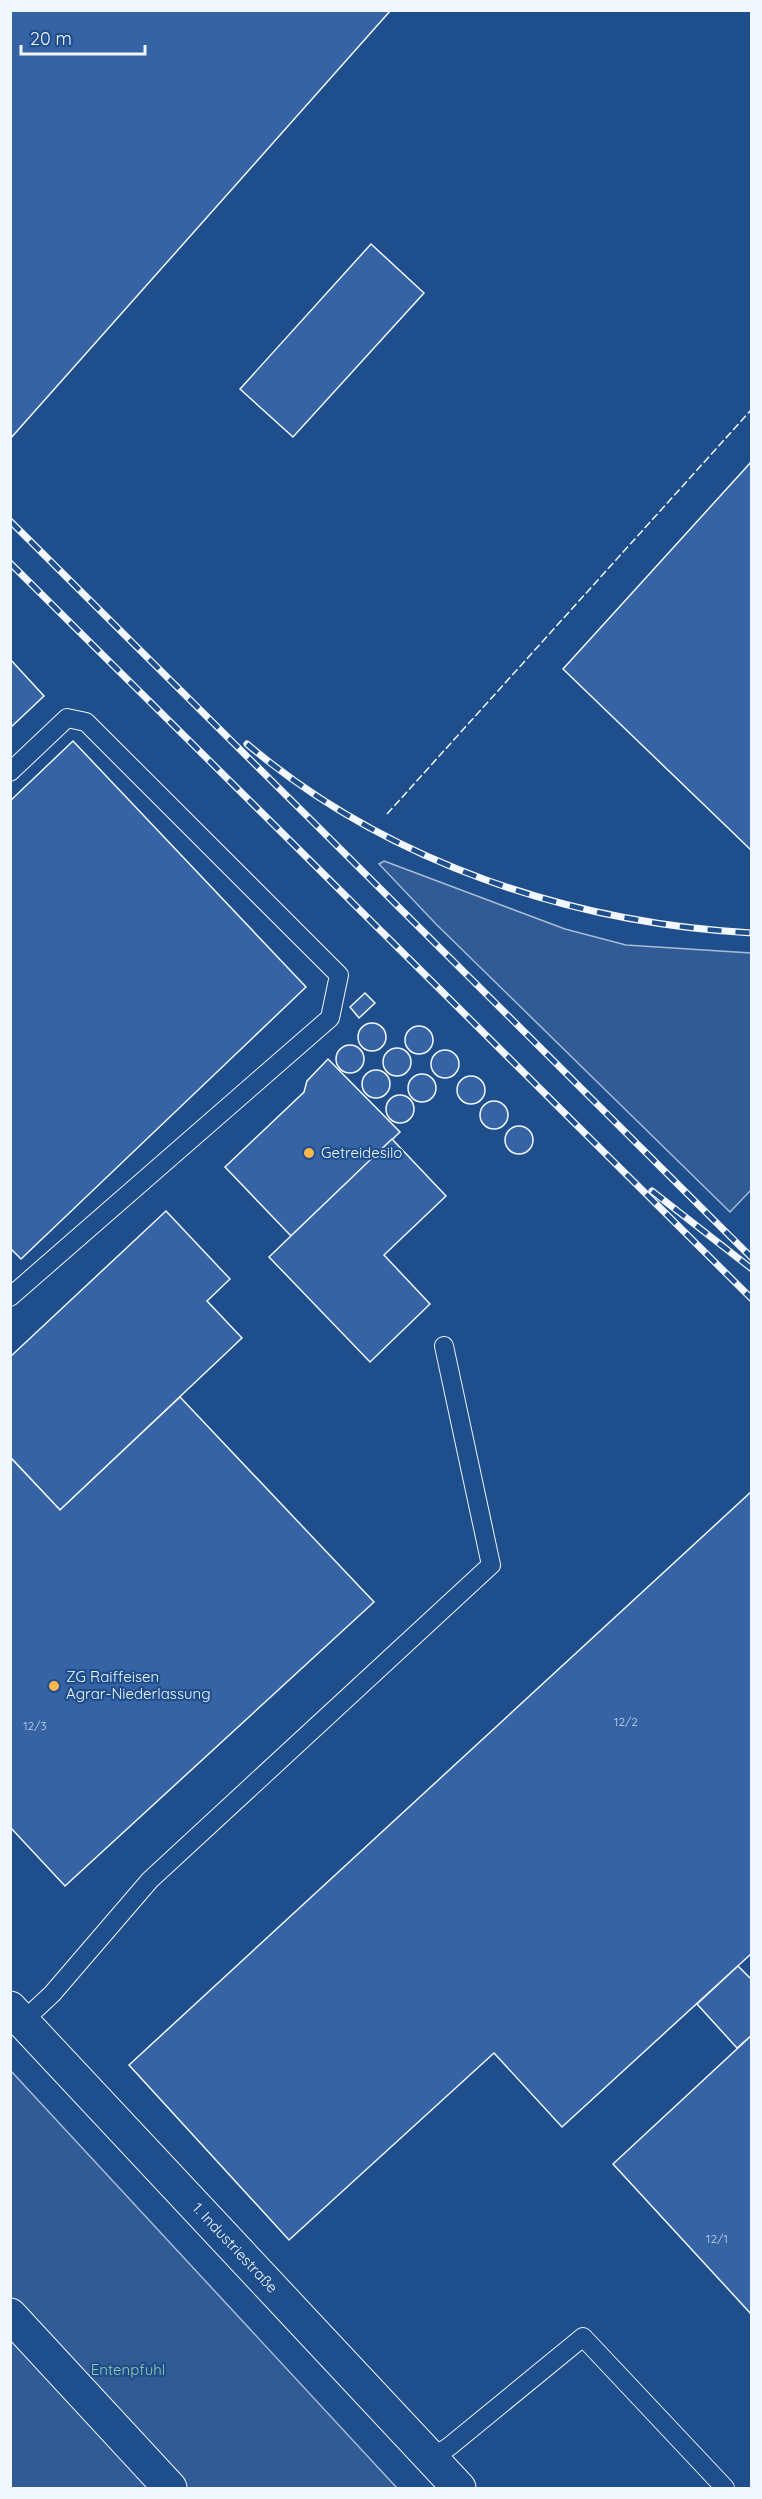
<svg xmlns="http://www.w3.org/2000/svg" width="762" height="2499" viewBox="0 0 762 2499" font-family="Quicksand,sans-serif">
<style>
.built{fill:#305b95;stroke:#a8bbd7;stroke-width:1.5}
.building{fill:#3563a3;stroke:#f2f6ff;stroke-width:1.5}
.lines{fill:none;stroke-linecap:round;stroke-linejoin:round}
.service-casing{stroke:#f2f6ff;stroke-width:20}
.minor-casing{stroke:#f2f6ff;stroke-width:35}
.secondary-casing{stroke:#f2f6ff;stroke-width:35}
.service{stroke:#1f4e8c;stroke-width:18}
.minor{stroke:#1f4e8c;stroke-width:33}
.secondary{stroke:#1f4e8c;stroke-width:33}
.rail-casing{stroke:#f2f6ff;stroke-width:7}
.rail{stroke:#1f4e8c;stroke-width:4.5;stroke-dasharray:14;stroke-linecap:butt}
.fence{stroke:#f2f6ff;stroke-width:1.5;stroke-dasharray:8 3;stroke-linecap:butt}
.poi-dot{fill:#ffb74d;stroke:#1f4e8c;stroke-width:2}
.labels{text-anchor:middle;stroke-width:4.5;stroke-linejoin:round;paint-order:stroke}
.number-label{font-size:12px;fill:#c3d1e8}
.poi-label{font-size:15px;fill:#f2f6ff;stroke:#1f4e8c;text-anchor:start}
.street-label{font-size:15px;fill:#f2f6ff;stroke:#1f4e8c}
.park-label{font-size:15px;fill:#97c8a6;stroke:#1f4e8c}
</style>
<rect width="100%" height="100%" fill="#1f4e8c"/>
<!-- built -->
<g class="built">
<polygon points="384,861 565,929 626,945 751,953 751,1190 730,1212 436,924 379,864"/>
<polygon points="11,2071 397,2488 11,2488"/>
</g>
<!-- building -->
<g class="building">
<polygon points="10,10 391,10 10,439"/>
<polygon points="371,244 424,293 293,437 240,389"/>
<polygon points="752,461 752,851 563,669"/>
<polygon points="10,659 44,696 10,728"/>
<polygon points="73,741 306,987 21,1259 10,1248 10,801"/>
<polygon points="365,993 375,1003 359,1018 350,1007"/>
<circle cx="372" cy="1037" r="14"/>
<circle cx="419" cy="1040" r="14"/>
<circle cx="350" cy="1059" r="14"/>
<circle cx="397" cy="1062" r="14"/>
<circle cx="445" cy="1064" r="14"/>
<polygon points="328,1059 400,1132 291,1236 225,1167 304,1092 307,1081"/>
<circle cx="376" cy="1084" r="14"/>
<circle cx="422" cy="1088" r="14"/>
<circle cx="471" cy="1090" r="14"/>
<circle cx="400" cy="1109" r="14"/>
<circle cx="494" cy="1115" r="14"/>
<circle cx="519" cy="1140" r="14"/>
<polygon points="392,1139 446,1196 384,1255 430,1304 370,1362 269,1257"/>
<polygon points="166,1211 230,1279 207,1301 242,1338 60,1510 10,1457 10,1357"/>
<polygon points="180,1397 374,1602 65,1886 10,1827 10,1457 60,1510"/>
<polygon points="752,1491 752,1953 562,2127 494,2053 289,2240 129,2065"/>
<polygon points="738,1966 752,1980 752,2035 737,2048 697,2004"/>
<polygon points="752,2035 752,2315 613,2164"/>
</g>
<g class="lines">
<defs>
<g id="service">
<polyline points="10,772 67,718 86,722 339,975 330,1018 10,1297"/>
<polyline points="23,2021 52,1994 150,1880 491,1565 444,1346"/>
<polyline points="431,2459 450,2446 583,2337 725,2488"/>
</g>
<polyline id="minor" points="10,2008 459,2488"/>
<polyline id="secondary" points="10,2315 170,2488"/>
</defs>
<!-- service casing -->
<use href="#service" class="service-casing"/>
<!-- minor casing -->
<use href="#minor" class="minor-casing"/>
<!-- secondary casing -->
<use href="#secondary" class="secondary-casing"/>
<!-- service -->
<use href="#service" class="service"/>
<!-- minor -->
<use href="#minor" class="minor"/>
<!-- secondary -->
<use href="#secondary" class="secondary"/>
<defs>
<g id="rail">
<polyline points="10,521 752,1258"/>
<polyline points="10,563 752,1299"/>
<path d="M247 744C387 862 569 923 752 933"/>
<polyline points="652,1191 752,1269"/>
</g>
</defs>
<!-- rail casing -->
<use href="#rail" class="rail-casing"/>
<!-- rail -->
<use href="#rail" class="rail"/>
<!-- fence -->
<polyline class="fence" points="387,814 752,409"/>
</g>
<!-- markers -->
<g class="poi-dot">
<circle cx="309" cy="1153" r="6"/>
<circle cx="54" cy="1686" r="6"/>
</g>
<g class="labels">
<!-- number labels -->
<g class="number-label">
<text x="626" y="1726">12/2</text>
<text x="35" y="1730">12/3</text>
<text x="717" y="2243">12/1</text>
</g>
<!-- poi labels -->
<g class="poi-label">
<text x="321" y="1158">Getreidesilo</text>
<text x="66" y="1682">ZG Raiffeisen<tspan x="66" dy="17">Agrar-Niederlassung</tspan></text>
</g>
<!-- street labels -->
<g class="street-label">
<text transform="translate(235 2248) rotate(47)" y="5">1. Industriestraße</text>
</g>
<!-- park labels -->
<g class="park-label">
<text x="128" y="2375">Entenpfuhl</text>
</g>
</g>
<!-- border -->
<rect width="762" height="2499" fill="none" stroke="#f2f6ff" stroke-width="24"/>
<!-- scale -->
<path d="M21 45v9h124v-9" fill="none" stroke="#f2f6ff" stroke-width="3"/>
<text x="30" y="45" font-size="18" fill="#f2f6ff" stroke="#1f4e8c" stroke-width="4.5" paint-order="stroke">20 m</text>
</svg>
